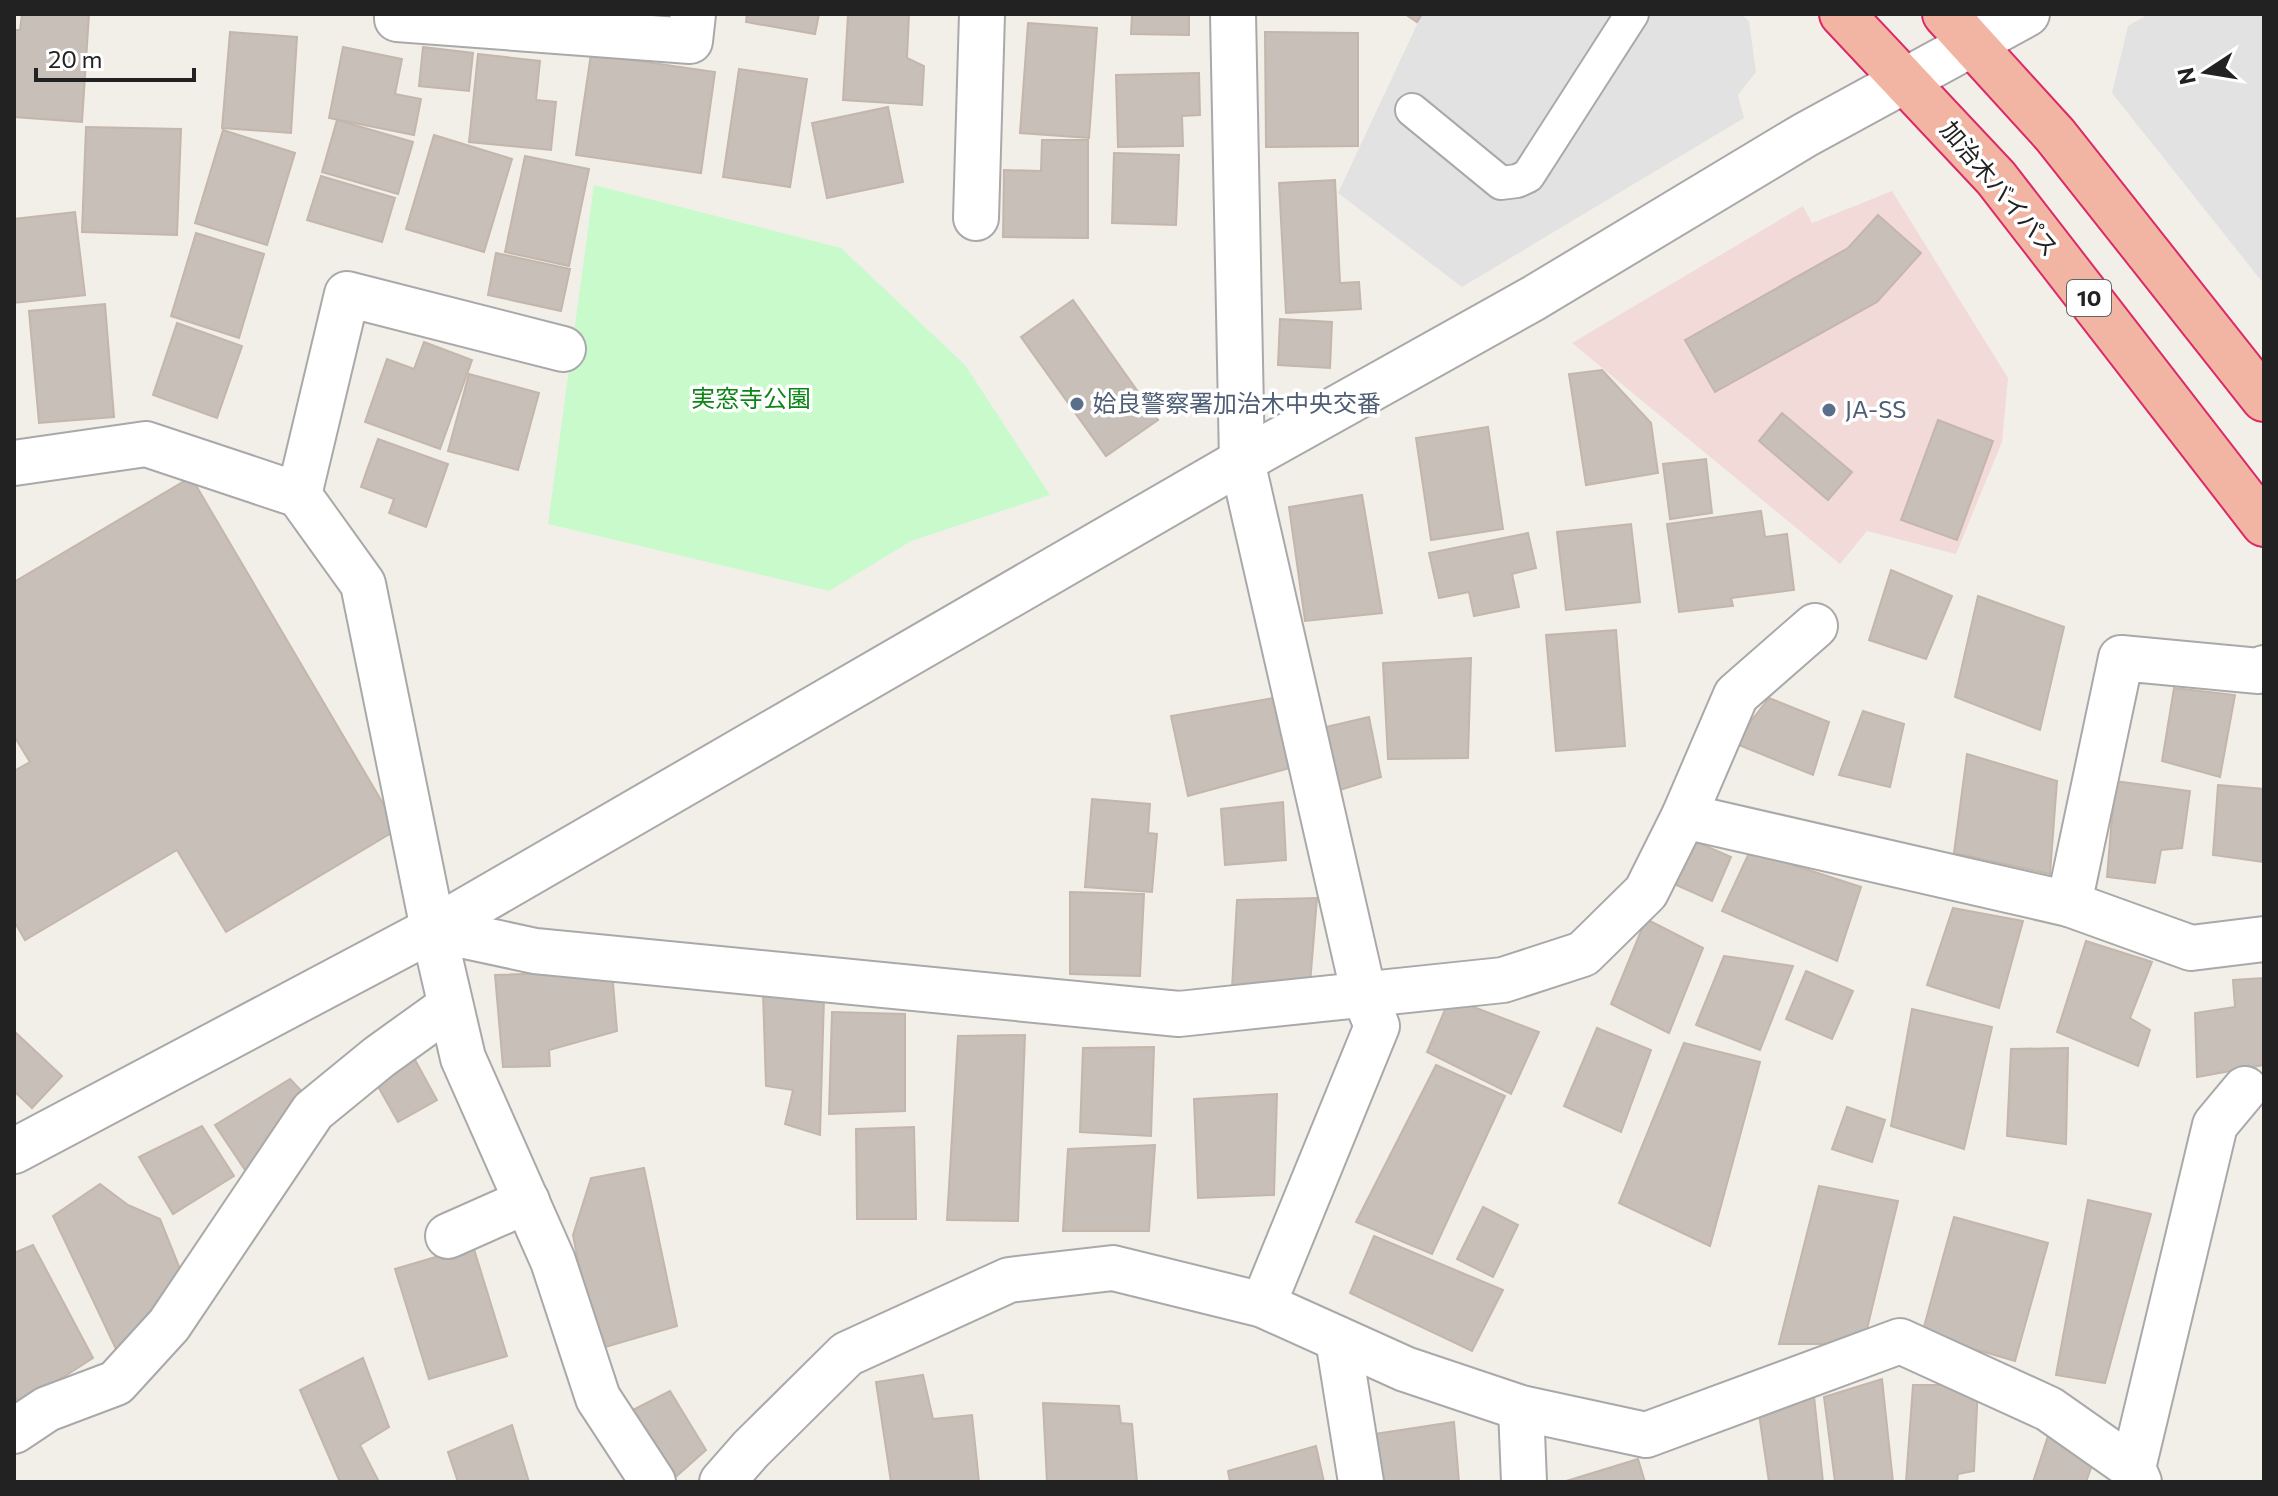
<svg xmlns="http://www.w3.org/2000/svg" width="2278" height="1496" viewBox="0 0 2278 1496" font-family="Commissioner,'Noto Sans JP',sans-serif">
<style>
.commercial{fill:#f2dad9}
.park{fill:#c8facc}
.parking{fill:#e2e2e2}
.building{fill:#c7bfb8;stroke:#c4b6ab;stroke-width:2}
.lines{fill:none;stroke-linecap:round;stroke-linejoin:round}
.service-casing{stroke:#a9a9a9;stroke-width:36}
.minor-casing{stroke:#a9a9a9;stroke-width:48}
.tertiary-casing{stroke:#a9a9a9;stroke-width:48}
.trunk-casing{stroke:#dc2a67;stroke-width:48}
.service{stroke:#fff;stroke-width:32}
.minor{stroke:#fff;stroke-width:44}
.tertiary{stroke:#fff;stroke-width:44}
.trunk{stroke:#f2b4a3;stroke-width:44}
.service-dot{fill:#5c6f8a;stroke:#fff;stroke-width:3}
.labels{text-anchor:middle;stroke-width:7;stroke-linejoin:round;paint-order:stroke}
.shield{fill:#fff;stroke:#646464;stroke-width:2}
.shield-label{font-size:22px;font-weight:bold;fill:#222}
.street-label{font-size:24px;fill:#222;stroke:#fff}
.park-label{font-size:24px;fill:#0c8416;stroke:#fff}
.service-label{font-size:24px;fill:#4e5e75;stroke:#fff;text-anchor:start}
</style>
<rect width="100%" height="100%" fill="#f2efe9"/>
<!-- commercial -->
<polygon class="commercial" points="1892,191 2008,378 2002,442 1956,554 1867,531 1840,564 1572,343 1803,206 1812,223"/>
<!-- park -->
<polygon class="park" points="594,185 841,248 965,365 1050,495 911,541 829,591 548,524"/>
<!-- parking -->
<g class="parking">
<polygon points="1422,14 1741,14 1749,21 1756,72 1738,95 1744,118 1462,287 1338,193"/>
<polygon points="2149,14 2264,14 2264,284 2112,93 2128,26"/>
</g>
<!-- building -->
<g class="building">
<polygon points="22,14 89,14 82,122 14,117 14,30 20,30"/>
<polygon points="747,14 819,14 815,34 746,22"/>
<polygon points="848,14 909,14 907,58 924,66 922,105 843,100"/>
<polygon points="1132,14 1189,14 1189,35 1131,34"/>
<polygon points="1405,14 1422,14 1417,22"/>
<polygon points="1028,23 1097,28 1089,138 1020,133"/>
<polygon points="230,32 297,37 291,133 222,128"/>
<polygon points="1265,32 1358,33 1358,146 1266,147"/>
<polygon points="343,47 402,59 395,94 421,99 414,135 329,118"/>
<polygon points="423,47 473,53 469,91 419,86"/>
<polygon points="478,54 540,61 536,100 556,102 551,150 469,142"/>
<polygon points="591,54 715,72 701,173 576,155"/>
<polygon points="739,69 807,79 790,187 723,177"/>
<polygon points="1199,73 1200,115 1182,116 1183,146 1118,147 1116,75"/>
<polygon points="888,107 903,182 827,198 812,123"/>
<polygon points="337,120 413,142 398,194 322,172"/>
<polygon points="86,127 181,129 177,235 82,232"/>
<polygon points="223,130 295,153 267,245 195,223"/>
<polygon points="434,135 512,159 484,252 406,229"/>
<polygon points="1042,140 1088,140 1088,238 1003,237 1004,170 1041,171"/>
<polygon points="1114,153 1179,155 1176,225 1112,223"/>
<polygon points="525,156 589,169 569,266 505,252"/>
<polygon points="321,176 395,198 382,242 307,220"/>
<polygon points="1335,180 1340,283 1359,282 1361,309 1286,313 1279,183"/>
<polygon points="75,212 85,295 14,303 14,219"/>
<polygon points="1878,215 1921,253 1877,302 1715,392 1685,340 1848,248"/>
<polygon points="196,233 264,254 239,338 171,316"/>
<polygon points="496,253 570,269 561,311 488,295"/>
<polygon points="1073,300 1158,420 1106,456 1021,337"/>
<polygon points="105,304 114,417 39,423 29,311"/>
<polygon points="1280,319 1332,322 1330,368 1278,365"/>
<polygon points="177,323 242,346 217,418 153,395"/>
<polygon points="424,342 472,360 440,449 365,422 387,359 414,369"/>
<polygon points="1602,370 1651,423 1658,473 1586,485 1569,374"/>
<polygon points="469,374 539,393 518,470 448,451"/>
<polygon points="1782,413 1852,472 1828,500 1759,441"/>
<polygon points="1938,420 1993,441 1957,540 1901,520"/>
<polygon points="1488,427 1503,529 1431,540 1416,438"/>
<polygon points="378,439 448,464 426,527 389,513 394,499 361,487"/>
<polygon points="1706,459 1712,513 1670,519 1663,464"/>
<polygon points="191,477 398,829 226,932 177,850 25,940 14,921 14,771 30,762 14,736 14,582"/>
<polygon points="1362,495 1382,613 1305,621 1289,507"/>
<polygon points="1761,511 1765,537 1787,534 1794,590 1731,598 1733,606 1679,612 1667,524"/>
<polygon points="1631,524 1640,602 1566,610 1557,532"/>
<polygon points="1528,533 1536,568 1512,574 1519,607 1474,616 1469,592 1439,598 1429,553"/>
<polygon points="1891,570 1952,596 1926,659 1869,640"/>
<polygon points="1978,596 2064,627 2040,730 1955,697"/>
<polygon points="1616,630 1625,746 1556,751 1546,635"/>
<polygon points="1471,658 1468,758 1388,759 1383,663"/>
<polygon points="2174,688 2235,695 2220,777 2162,761"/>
<polygon points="1279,697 1297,766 1188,796 1171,716"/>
<polygon points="1769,698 1829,722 1813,775 1734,743"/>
<polygon points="1863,711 1904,724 1890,787 1839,775"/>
<polygon points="1369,717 1381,777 1340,790 1326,727"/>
<polygon points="1967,754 2057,781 2050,874 1954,853"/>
<polygon points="2115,781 2190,791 2182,848 2161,850 2155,883 2107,877"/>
<polygon points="2218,785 2264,789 2264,862 2213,855"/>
<polygon points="1092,799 1150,804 1148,833 1157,834 1152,892 1085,887"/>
<polygon points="1283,802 1286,860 1225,865 1221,809"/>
<polygon points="1692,840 1731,857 1712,901 1674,884"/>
<polygon points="1750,851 1861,887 1837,961 1722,911"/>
<polygon points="1070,892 1144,894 1140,976 1070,974"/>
<polygon points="1317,898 1310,984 1232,989 1237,900"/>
<polygon points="1953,908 2023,921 1999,1008 1927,985"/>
<polygon points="1646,919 1703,948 1669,1033 1611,1004"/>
<polygon points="2086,941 2152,962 2130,1018 2150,1030 2138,1066 2057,1032"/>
<polygon points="1724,956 1793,966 1760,1050 1696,1025"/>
<polygon points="612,971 617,1031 549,1050 550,1066 503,1067 495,975"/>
<polygon points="1806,971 1853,991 1832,1039 1786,1019"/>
<polygon points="2264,978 2264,1065 2197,1077 2195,1013 2235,1007 2233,980"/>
<polygon points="763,993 824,997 820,1135 785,1124 793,1090 766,1086"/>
<polygon points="1450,998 1539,1032 1511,1094 1427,1052"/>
<polygon points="1912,1009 1992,1027 1964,1149 1891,1126"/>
<polygon points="832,1012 905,1014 905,1111 829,1114"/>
<polygon points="1597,1028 1651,1050 1621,1132 1564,1106"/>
<polygon points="14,1031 62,1076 32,1108 14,1091"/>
<polygon points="1025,1035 1018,1221 947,1220 958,1036"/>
<polygon points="1684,1043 1760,1062 1710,1246 1619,1203"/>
<polygon points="1154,1047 1151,1136 1080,1132 1083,1048"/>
<polygon points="2068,1048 2066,1144 2007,1136 2011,1049"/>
<polygon points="414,1058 437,1100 398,1122 375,1081"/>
<polygon points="1436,1065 1505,1096 1432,1254 1356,1222"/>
<polygon points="290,1079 313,1103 255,1185 215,1125"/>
<polygon points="1277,1094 1274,1195 1198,1198 1194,1099"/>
<polygon points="1847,1107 1885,1120 1872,1162 1832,1149"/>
<polygon points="202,1126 234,1176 173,1214 139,1157"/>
<polygon points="914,1127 916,1219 857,1219 856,1129"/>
<polygon points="1155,1145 1149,1231 1063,1231 1068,1149"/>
<polygon points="644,1168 677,1326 595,1350 573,1235 591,1178"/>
<polygon points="100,1184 128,1205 160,1219 184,1279 156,1302 160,1317 116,1349 53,1216"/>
<polygon points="1819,1186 1898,1201 1865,1337 1822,1344 1779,1344"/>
<polygon points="2088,1200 2151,1214 2105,1383 2056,1375"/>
<polygon points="1483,1207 1518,1225 1493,1277 1457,1259"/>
<polygon points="1954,1217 2048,1243 2015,1361 1922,1334"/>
<polygon points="1374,1236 1503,1290 1472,1351 1350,1293"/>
<polygon points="33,1245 93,1358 20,1405 14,1395 14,1253"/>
<polygon points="473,1246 507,1356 429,1379 395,1269"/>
<polygon points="363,1358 389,1427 360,1445 379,1482 340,1482 300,1390"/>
<polygon points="923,1375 933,1419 972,1415 979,1482 891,1482 876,1382"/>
<polygon points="1882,1379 1893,1482 1835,1482 1824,1397"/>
<polygon points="1913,1385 1978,1385 1974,1471 1958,1474 1957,1482 1906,1482"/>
<polygon points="670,1391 706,1450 670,1482 625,1414"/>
<polygon points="1814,1396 1823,1482 1769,1482 1759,1414"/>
<polygon points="1043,1403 1119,1406 1121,1423 1132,1424 1137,1482 1047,1482"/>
<polygon points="1454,1422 1459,1482 1383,1482 1374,1434"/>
<polygon points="512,1425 529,1482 458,1482 448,1452"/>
<polygon points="2049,1433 2098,1448 2086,1482 2033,1482"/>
<polygon points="1316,1446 1324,1482 1230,1482 1228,1471"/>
<polygon points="1638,1459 1645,1482 1563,1482"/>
</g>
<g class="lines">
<defs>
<polyline id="service" points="1412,110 1501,183 1517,181 1528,176 1632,14"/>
<g id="minor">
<polyline points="397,14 397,19 690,41 693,14"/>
<polyline points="1233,14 1242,461 1364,995 1377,1026 1263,1305"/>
<polyline points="976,218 982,14"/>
<polyline points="14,463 146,444 299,495 363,584 433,929 463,1058 553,1261 598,1398 653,1482"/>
<polyline points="299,495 347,294 563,349"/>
<polyline points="2264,668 2259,671 2121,658 2069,904 2191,948 2264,939"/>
<polyline points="1684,816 2069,904"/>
<polyline points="433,929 535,951 1179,1014 1503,980 1583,954 1646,892 1684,816 1736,695 1815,626"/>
<polyline points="448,1236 527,1201"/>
<polyline points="1338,1339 1361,1482"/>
<polyline points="1521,1408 1524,1482"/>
<polyline points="14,1431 47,1409 116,1383 169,1325 313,1111 379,1057 450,1006"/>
<polyline points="2133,1468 2215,1125 2245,1089"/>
<polyline points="722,1482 751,1449 847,1354 1009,1280 1113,1268 1263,1305 1405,1369 1521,1408 1646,1435 1900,1341 2049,1409 2133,1468 2139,1482"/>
</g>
<polyline id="tertiary" points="14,1151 433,929 1242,461 1534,298 1805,135 2027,14"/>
<g id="trunk">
<polyline points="1842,14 1996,178 2264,524"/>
<polyline points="1945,14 2055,135 2264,399"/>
</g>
</defs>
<!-- service casing -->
<use href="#service" class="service-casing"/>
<!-- minor casing -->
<use href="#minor" class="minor-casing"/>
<!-- tertiary casing -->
<use href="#tertiary" class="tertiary-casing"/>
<!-- trunk casing -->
<use href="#trunk" class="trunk-casing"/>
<!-- service -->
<use href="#service" class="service"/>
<!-- minor -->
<use href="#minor" class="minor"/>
<!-- tertiary -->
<use href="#tertiary" class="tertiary"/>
<!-- trunk -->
<use href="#trunk" class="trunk"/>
</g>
<!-- markers -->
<g class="service-dot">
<circle cx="1077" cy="404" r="8"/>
<circle cx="1829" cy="410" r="8"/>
</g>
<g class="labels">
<!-- shield labels -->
<rect class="shield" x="2067" y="280" width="44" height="36" rx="6"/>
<g class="shield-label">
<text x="2089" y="306">10</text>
</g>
<!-- street labels -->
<g class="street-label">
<text transform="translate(1999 189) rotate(50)" y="8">加治木バイパス</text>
</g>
<!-- park labels -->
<g class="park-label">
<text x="751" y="407">実窓寺公園</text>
</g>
<!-- service labels -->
<g class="service-label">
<text x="1093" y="412">姶良警察署加治木中央交番</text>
<text x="1845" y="418">JA-SS</text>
</g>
</g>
<!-- border -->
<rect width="2278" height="1496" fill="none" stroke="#222222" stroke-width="32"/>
<!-- north arrow -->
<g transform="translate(2206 72) rotate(258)" stroke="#ffffff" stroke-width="6" paint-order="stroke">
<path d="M0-6L14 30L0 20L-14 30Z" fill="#222222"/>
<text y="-12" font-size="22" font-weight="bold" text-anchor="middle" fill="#222222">N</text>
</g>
<!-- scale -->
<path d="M36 68v12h158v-12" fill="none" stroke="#222222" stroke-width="4"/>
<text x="48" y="68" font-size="24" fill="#222222" stroke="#ffffff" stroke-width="6" paint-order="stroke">20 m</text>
</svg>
